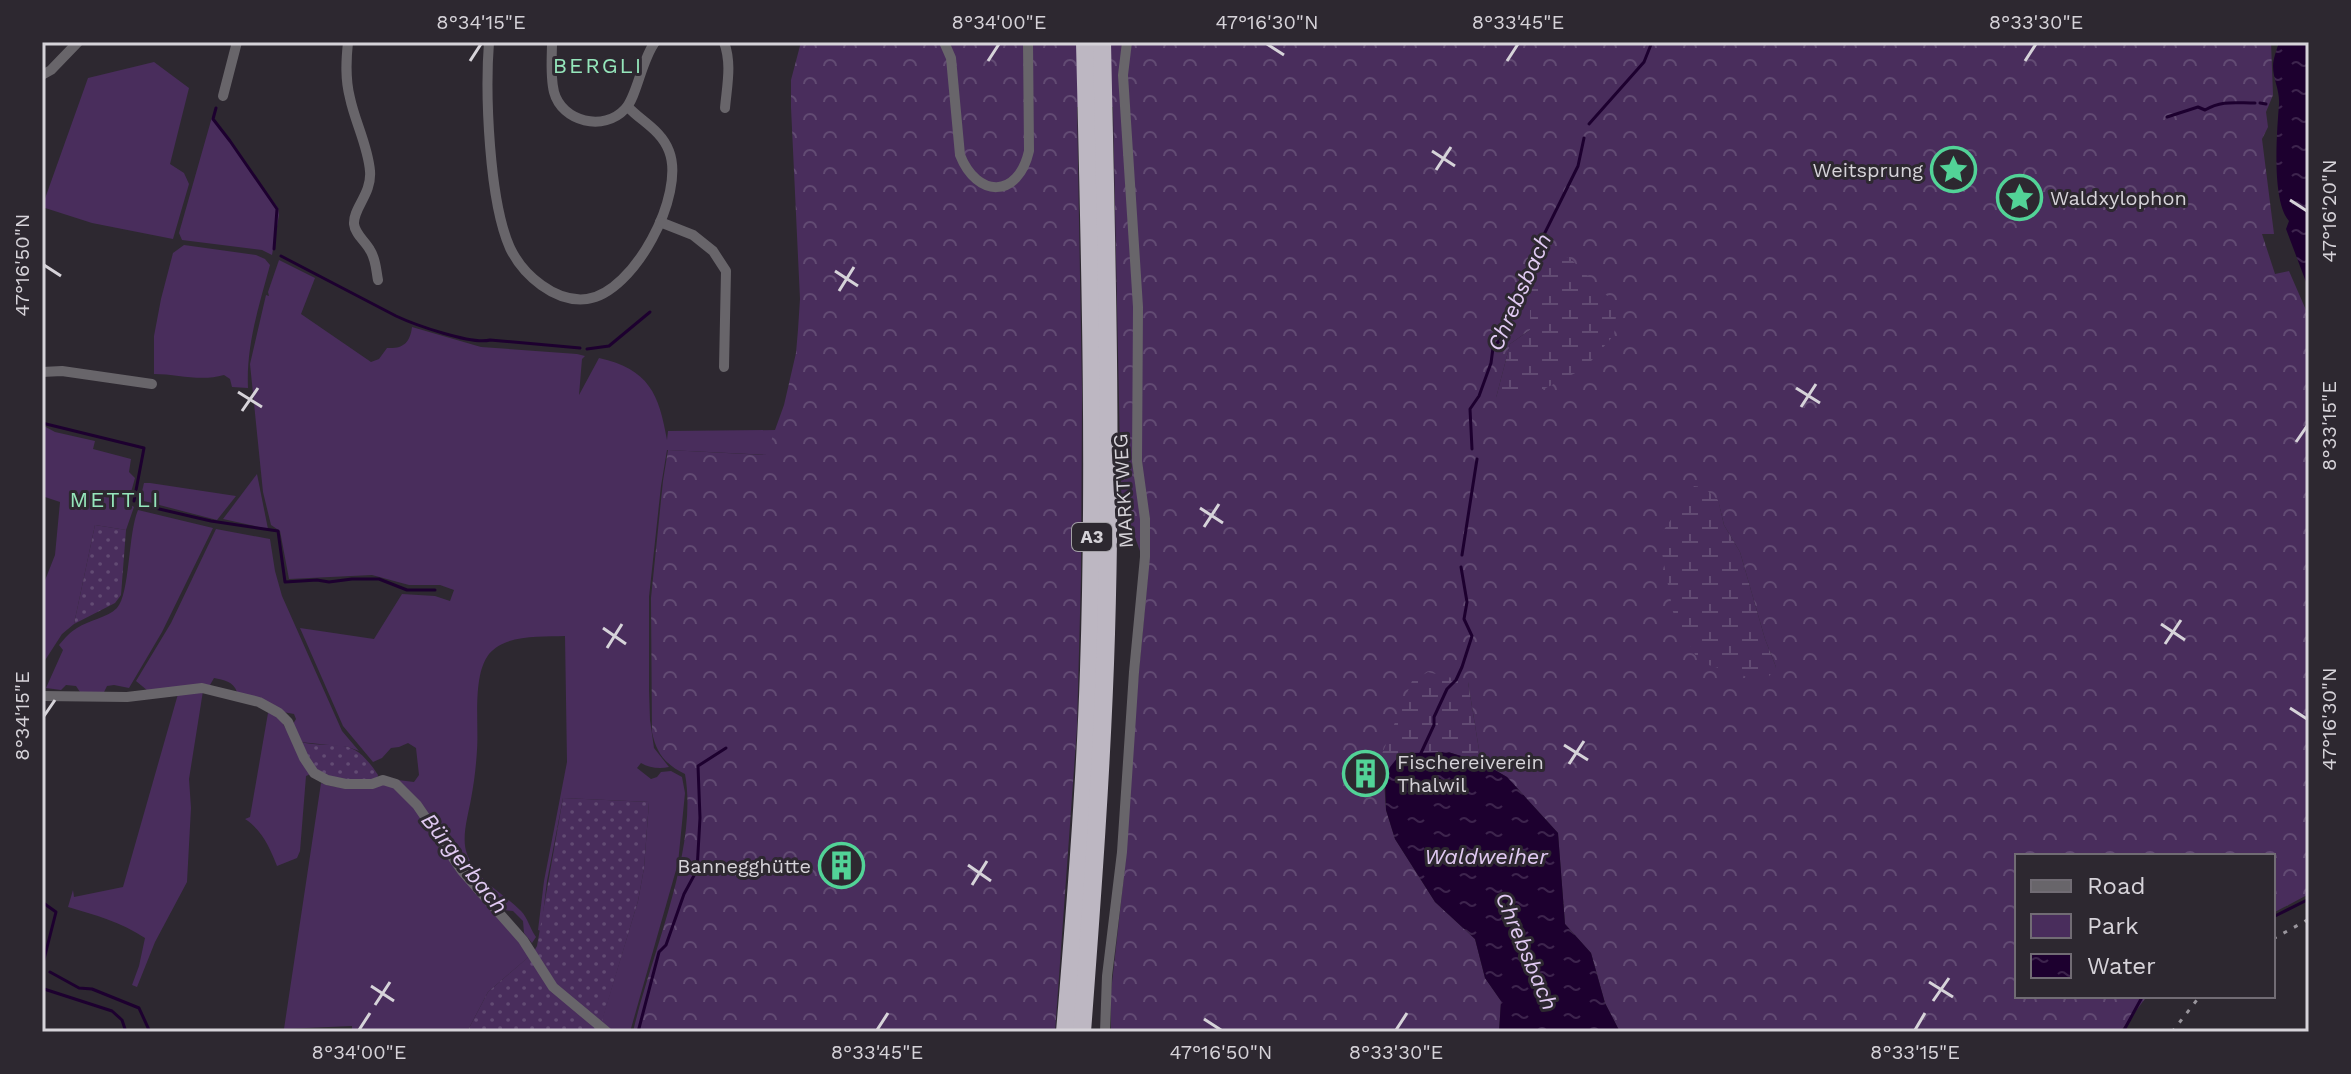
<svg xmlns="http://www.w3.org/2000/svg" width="2351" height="1074" viewBox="0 0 2351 1074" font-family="'Work Sans',sans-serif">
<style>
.green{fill:#492d5c}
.forest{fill:url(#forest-crowns);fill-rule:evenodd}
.wetland{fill:url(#wetland-marsh)}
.garden{fill:url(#garden-dots)}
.water{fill:url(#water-ripples)}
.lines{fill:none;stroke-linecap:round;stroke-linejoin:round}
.stream{stroke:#1d002f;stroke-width:3}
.minor{stroke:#68656a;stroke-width:10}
.motorway{stroke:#bdb7c2;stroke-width:18}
.rail{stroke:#99959c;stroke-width:3;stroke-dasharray:4 8;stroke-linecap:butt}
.ticks{fill:none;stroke:#d6d3d9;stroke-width:3}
.labels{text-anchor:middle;stroke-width:6;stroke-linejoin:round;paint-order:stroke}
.shield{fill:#2d2830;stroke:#a3a0a6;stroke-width:2}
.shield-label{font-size:18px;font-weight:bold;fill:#d6d3d9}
.poi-label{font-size:20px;fill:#d6d3d9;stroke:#2d2830;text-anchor:end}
.street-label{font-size:20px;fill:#d6d3d9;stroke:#2d2830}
.neighbourhood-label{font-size:22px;letter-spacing:2px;fill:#95e6bb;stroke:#2d2830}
.water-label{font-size:22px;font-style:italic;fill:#e1caf3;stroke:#2d2830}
.neatline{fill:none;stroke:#d6d3d9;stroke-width:3}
.ticks-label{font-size:20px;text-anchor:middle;fill:#d6d3d9}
</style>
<defs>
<pattern id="forest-crowns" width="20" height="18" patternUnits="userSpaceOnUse" patternTransform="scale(2)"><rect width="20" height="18" fill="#492d5c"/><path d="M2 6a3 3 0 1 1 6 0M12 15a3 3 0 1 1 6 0" fill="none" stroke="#624b73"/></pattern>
<pattern id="wetland-marsh" width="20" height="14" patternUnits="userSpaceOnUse" patternTransform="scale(2)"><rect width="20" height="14" fill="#492d5c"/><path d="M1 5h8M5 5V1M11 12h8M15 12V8" fill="none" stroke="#624b73"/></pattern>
<pattern id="garden-dots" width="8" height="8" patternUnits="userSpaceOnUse" patternTransform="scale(2)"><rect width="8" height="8" fill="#492d5c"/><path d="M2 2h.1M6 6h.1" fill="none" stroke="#624b73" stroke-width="1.8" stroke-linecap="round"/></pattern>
<pattern id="water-ripples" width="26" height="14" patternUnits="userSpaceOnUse" patternTransform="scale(2)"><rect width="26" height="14" fill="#1d002f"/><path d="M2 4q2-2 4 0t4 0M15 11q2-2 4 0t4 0" fill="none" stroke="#3d244d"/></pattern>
</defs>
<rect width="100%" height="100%" fill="#2d2830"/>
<!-- green -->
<g class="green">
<polygon points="154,62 189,88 170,164 184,173 189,184 173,239 92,223 42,207 88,78"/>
<polygon points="212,117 278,208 279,215 272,255 262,250 182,240 179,233"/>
<path d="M184 245 256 255 265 259 270 265C259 306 246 345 248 388L232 387 230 379 224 375C200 382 178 374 154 374V336L161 299 173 253Z"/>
<path d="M279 260 315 278 301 314 371 362 379 359 387 348C403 349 410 343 412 327L481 347 577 354 585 356 582 359 579 395 599 358C649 369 659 394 667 440L668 431 776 430 767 455 667 450 661 486 649 597V689L650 720 654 748 669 767C660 769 649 768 641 763L637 768 651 779 657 777 661 772 671 771 682 777 685 793 678 863 630 1032H613L601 1023 638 901 644 868 649 802 563 798 547 881 541 931 538 930 544 881 567 762 565 636C541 637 506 634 489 654 472 676 479 724 477 750 476 767 474 783 471 799 468 816 461 838 467 854 477 881 502 892 521 911 528 918 530 929 536 937L532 943 524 933 523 921 513 911 504 910 477 882 398 780 414 782 419 775 416 748 408 743 399 747 391 748 382 758 373 762 343 726 300 628 374 639 402 594 435 596 450 601 454 590 440 585H409L372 575 289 579 280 531 271 525 263 492 250 364 266 295 269 296 268 292Z"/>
<polygon points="42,425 55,432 95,441 93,449 131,459 129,472 135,478 128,503 134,507 126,530 95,525 74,624 62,634 42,665 42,588 55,555 60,502 42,496"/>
<polygon points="257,474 268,529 223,519"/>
<polygon points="144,483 150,483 236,496 217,520 140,500"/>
<path d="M138 510 213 528 162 632 129 688 114 685 107 686 104 692H80L76 686 66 685 61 690 46 688 63 650 59 645C64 639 70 632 77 628 89 620 107 618 117 608 130 594 128 533 138 510Z"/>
<path d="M216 529 270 539 275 571 282 596 342 731 359 751 348 747 300 742 293 724 296 719 294 714 283 712 237 692C233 681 224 680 214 678L210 685 148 691 136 681 171 623Z"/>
<path d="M203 691 189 779 191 808 187 882 155 942 137 987 132 985 139 966 145 938C121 922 95 915 68 907L73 890 74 897 123 887 178 694Z"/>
<path d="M268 713 274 714 280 719 313 773 306 776 300 851 297 858 277 866C270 848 262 830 245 819L250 817Z"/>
<path d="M321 783C356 797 373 769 407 796L531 955 488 992 467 1032H352V1026L284 1029Z"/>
</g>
<!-- forest -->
<path class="forest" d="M801 42H2271L2273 95 2266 112 2268 127 2262 139 2274 234H2262L2275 274 2289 271 2309 317V894L2273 913V856H2017V996H2147L2120 1032H1620L1605 1003 1591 953 1565 924 1558 833 1507 777 1481 762 1468 682 1382 754 1386 810 1395 839 1435 902 1475 939 1485 978 1501 1001 1499 1032H1111V992L1125 866 1134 725 1148 573 1121 499 1113 107H1077L1082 392 1081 575 1077 727 1055 1032H633C650 957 699 849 685 774 666 765 656 753 652 732L651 598 663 481 668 450 766 455 784 405 796 353 798 330 800 299 791 107V80ZM1530 330 1496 398 1510 344ZM1718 500 1724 525 1740 552 1765 639 1776 667 1754 679Z"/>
<!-- wetland -->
<g class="wetland">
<polygon points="1569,257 1617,306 1614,335 1585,368 1542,390 1496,398 1510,344 1530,330 1530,282 1549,260"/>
<polygon points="1694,486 1703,487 1718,500 1724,525 1740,552 1765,639 1776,667 1767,679 1754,679 1699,662 1673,612 1659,537"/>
<polygon points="1428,672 1468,682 1481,762 1448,752 1390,767 1385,780 1382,754 1412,681"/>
</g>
<!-- garden -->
<g class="garden">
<polygon points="95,525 126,530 121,595 115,603 74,624"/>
<path d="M300 742C341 750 351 734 378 775L377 779C360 782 330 783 316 769 309 762 305 750 300 742Z"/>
<polygon points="563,798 649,802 644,868 638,901 600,1028 604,1032 467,1032 488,992 533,953 537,946"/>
</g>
<!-- water -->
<g class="water">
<path d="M2279 42H2309V290L2286 229 2289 221C2271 200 2277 131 2279 104 2280 91 2273 79 2273 66 2273 59 2277 49 2279 42Z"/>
<polygon points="1448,752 1481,762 1507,777 1558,833 1565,924 1591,953 1605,1003 1620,1032 1499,1032 1501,1001 1485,978 1475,939 1435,902 1395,839 1386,810 1385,780 1390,767 1398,757 1411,753"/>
</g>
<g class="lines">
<!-- stream -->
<g class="stream">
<polyline points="2260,103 2266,104"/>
<polyline points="216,108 213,119 230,141 277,209 274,249"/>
<path d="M2167 117 2198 107 2205 110C2222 100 2235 103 2255 103"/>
<polyline points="1589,124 1644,62 1652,42"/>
<path d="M281 256 396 316C415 325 472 345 490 340L580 348"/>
<polyline points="587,349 609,346 650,312"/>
<polyline points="42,423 144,448 134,501"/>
<polyline points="1472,449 1470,409 1479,396 1491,363 1493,348 1504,335 1513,309 1515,293 1578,166 1584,138"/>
<polyline points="142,505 211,521 278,531 285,582 317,580 329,582 352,579 379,579 407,590 435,590"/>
<polyline points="1462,555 1477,459"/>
<polyline points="1422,756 1421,753 1434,725 1434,717 1447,689 1456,680 1462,667 1472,636 1464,619 1467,602 1461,567"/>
<polyline points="42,902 56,912 42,967"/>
<polyline points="2273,917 2309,899"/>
<polyline points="50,972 79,988 92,989 139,1008 150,1032"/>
<polyline points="44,989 112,1011 122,1020 126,1032"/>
<polyline points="638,1032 659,952 666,945 684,894 697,870 700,818 698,766 726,748"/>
<polyline points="2123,1032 2141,999"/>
</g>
<!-- minor -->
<g class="minor">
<path d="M348 42C346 61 345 79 350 98 355 122 368 146 370 171 372 194 353 208 354 224 355 234 365 241 370 250 376 259 376 270 378 280"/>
<path d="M489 42C485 94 489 201 510 248 523 275 555 303 587 299 634 293 686 194 669 151 661 130 642 122 628 107"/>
<path d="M552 42C552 58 550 76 554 92 562 122 604 132 625 109 637 97 641 61 655 42"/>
<path d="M724 42C732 64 727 85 725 108"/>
<path d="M944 42 951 58 960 155C977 198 1018 199 1029 151L1028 42"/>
<polyline points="42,75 51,70 78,42"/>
<polyline points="223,96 237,42"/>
<polyline points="660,222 693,235 713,251 726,271 724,367"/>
<polyline points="42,372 62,371 152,384"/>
<polyline points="42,696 127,697 202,688 259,702 279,713 288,722 304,758 314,773 327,780 346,784 372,784 383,780 396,784 417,805 462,871 523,940 553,987 607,1032"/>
<polyline points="1105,1032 1107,976 1122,852 1134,672 1145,557 1145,519 1137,461 1138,307 1123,75 1127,42"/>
</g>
<!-- motorway -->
<g class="motorway">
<path d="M1065 1032C1075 912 1085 791 1089 670 1096 461 1090 251 1085 42"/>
<path d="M1082 1032C1092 899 1102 767 1106 634 1112 437 1106 239 1102 42"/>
</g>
<!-- rail -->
<g class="rail">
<polyline points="2273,939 2309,919"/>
<polyline points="2172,1032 2200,996"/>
</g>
</g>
<!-- ticks -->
<path class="ticks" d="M1267 44 1284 55M470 61 481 44M988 61 999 44M1507 61 1518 44M2025 61 2036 44M1432 151 1455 166M1436 170 1451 147M2290 200 2307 211M44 265 61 276M835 271 858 286M839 291 854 267M1796 388 1820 403M238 392 262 407M1801 407 1816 384M242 411 258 388M2296 442 2307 426M1200 508 1223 523M1204 527 1219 504M2161 624 2185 640M603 628 626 644M2165 644 2181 620M607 648 622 624M2290 708 2307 719M44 716 55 700M1564 745 1588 760M1569 764 1584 741M968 865 991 881M972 885 987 861M1929 982 1953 997M371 986 394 1001M1933 1001 1949 978M375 1005 390 982M1204 1019 1221 1030M359 1030 370 1013M877 1030 888 1013M1396 1030 1407 1013M1915 1030 1925 1013"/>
<!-- icons -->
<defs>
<symbol id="sight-ring" viewBox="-11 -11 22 22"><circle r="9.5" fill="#2d2830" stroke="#52d397" stroke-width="1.5"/><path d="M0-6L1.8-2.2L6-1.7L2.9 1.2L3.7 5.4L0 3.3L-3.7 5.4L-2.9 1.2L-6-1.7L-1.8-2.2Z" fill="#52d397"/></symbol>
<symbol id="building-ring" viewBox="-11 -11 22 22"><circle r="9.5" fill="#2d2830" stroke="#52d397" stroke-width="1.5"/><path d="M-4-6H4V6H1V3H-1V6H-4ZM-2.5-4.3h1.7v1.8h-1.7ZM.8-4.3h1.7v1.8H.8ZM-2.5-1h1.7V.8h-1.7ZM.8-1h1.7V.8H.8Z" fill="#52d397"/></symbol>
</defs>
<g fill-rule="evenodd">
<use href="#sight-ring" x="1928" y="144" width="51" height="51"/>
<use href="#sight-ring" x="1994" y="172" width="51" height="51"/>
<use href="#building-ring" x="1340" y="748" width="51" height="51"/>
<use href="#building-ring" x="816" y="840" width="51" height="51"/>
</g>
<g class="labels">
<!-- shield labels -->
<rect class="shield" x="1072" y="523" width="40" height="28" rx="6"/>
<g class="shield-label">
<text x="1092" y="543">A3</text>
</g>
<!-- poi labels -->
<g class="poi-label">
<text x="1923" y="177">Weitsprung</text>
<text x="2050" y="205" text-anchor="start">Waldxylophon</text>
<text x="1397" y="769" text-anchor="start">Fischereiverein<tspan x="1397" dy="23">Thalwil</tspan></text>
<text x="811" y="873">Bannegghütte</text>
</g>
<!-- street labels -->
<g class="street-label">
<text transform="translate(1123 491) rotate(-93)" y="7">MARKTWEG</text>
</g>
<!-- neighbourhood labels -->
<g class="neighbourhood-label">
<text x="598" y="73">BERGLI</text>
<text x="115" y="507">METTLI</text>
</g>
<!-- water labels -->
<g class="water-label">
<text transform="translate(1519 292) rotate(-66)" y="8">Chrebsbach</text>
<text x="1486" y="864">Waldweiher</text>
<text transform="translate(465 863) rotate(51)" y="8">Bürgerbach</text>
<text transform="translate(1527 951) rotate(67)" y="8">Chrebsbach</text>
</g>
</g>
<!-- border -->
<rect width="2351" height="1074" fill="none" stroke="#2d2830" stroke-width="88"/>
<!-- legend -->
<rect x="2015" y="854" width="260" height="144" fill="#2d2830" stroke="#716c74" stroke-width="2"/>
<rect x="2031" y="880" width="40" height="12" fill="#68656a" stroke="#716c74" stroke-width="2"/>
<text x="2087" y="894" font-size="24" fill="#d6d3d9">Road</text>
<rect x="2031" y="914" width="40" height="24" fill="#492d5c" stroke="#716c74" stroke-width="2"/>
<text x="2087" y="934" font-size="24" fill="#d6d3d9">Park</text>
<rect x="2031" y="954" width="40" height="24" fill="url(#water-ripples)" stroke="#716c74" stroke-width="2"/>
<text x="2087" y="974" font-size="24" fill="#d6d3d9">Water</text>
<rect x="44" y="44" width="2263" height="986" class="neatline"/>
<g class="ticks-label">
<text x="481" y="29">8°34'15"E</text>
<text x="999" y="29">8°34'00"E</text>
<text x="1267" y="29">47°16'30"N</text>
<text x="1518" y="29">8°33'45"E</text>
<text x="2036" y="29">8°33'30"E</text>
<text transform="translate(2329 211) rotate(-90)" y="7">47°16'20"N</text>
<text transform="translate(22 265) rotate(-90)" y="7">47°16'50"N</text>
<text transform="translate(2329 426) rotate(-90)" y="7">8°33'15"E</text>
<text transform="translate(22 716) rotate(-90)" y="7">8°34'15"E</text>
<text transform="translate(2329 719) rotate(-90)" y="7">47°16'30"N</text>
<text x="359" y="1059">8°34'00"E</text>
<text x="877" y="1059">8°33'45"E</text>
<text x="1221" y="1059">47°16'50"N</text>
<text x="1396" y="1059">8°33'30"E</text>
<text x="1915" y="1059">8°33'15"E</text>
</g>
</svg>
